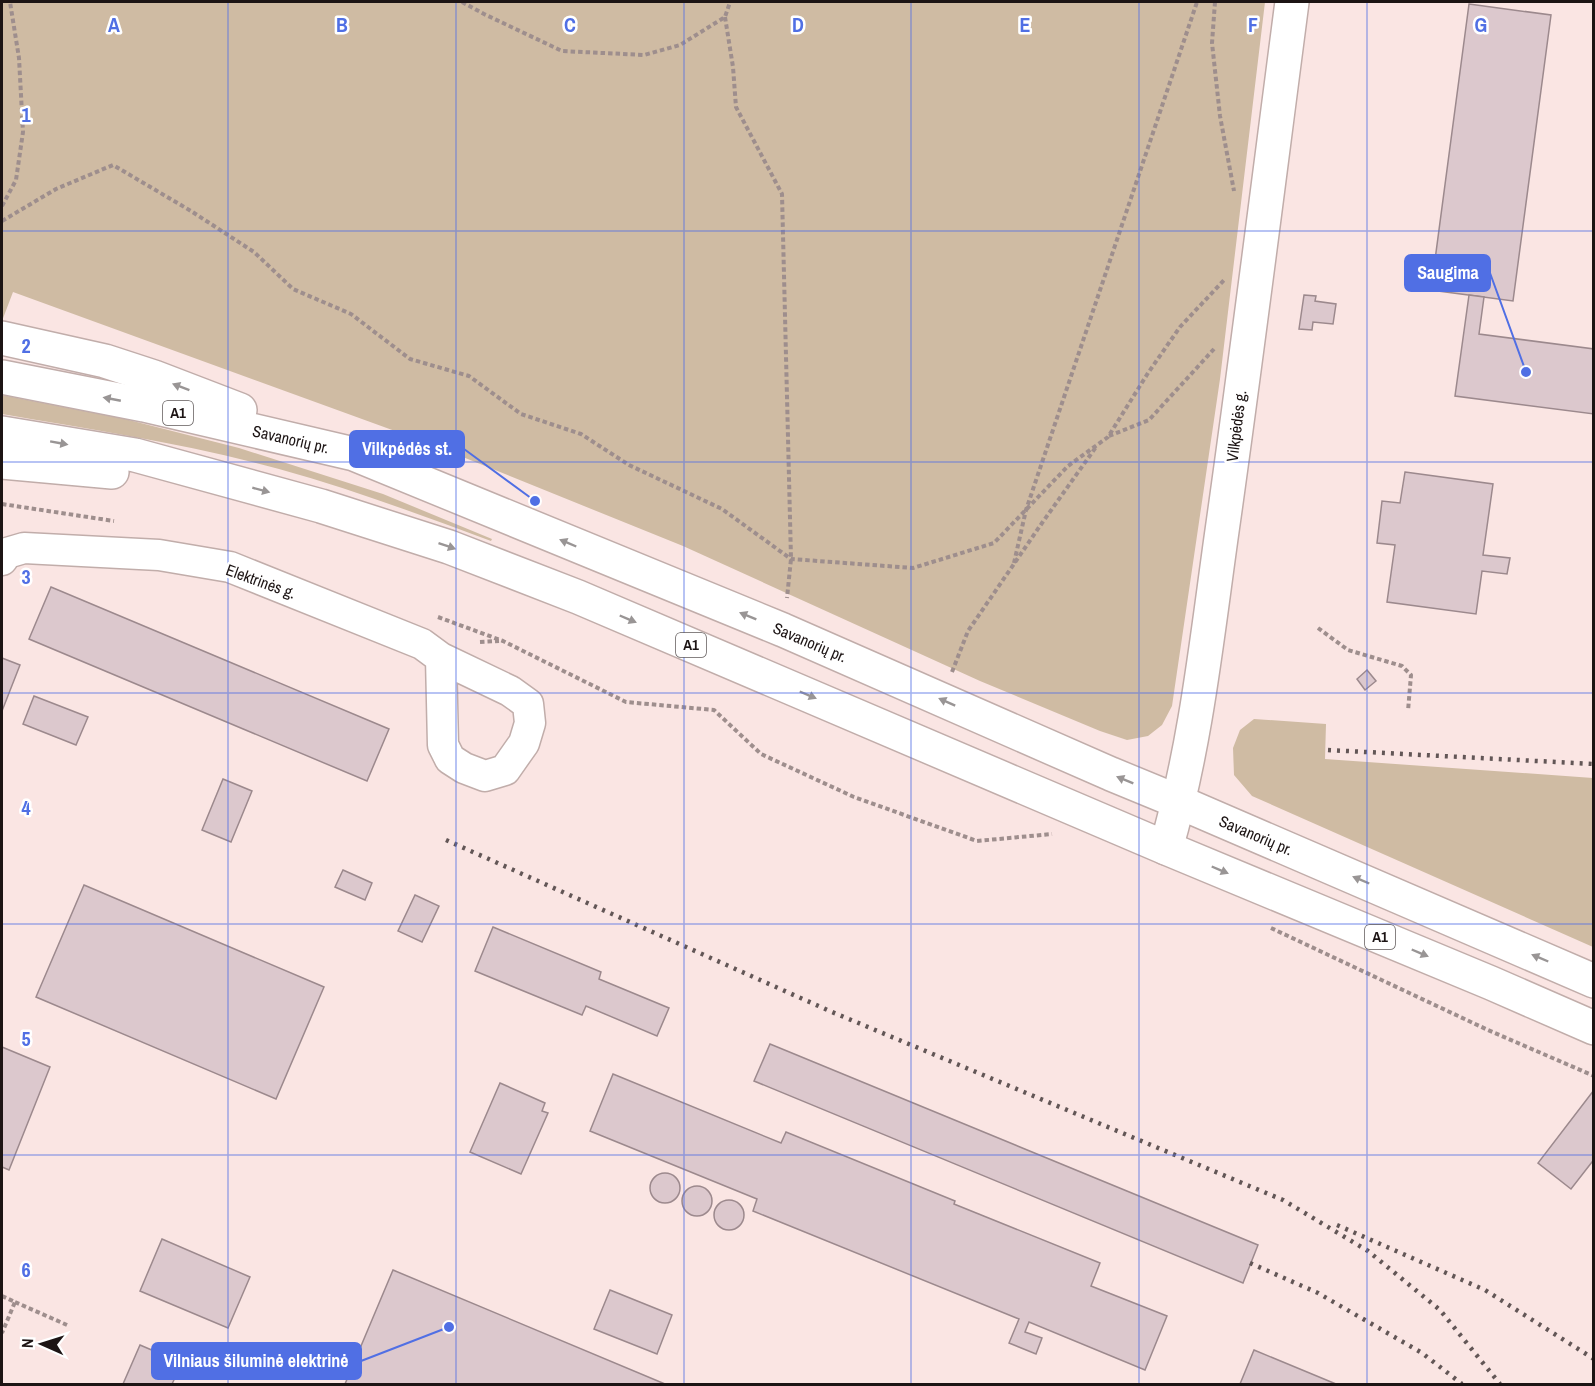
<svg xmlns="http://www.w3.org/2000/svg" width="1595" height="1386" viewBox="0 0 1595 1386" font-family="'Archivo Narrow',sans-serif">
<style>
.green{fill:#cfbba3}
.building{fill:#dcc8cd;stroke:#9c898d;stroke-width:1.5}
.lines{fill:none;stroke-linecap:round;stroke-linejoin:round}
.street-casing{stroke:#c1adaa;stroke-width:33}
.secondary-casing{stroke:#c1adaa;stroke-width:36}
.highway-casing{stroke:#c1adaa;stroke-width:36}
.path{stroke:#9e8e8d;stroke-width:4;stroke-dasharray:4.5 3;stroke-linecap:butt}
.street{stroke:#fff;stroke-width:30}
.secondary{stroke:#fff;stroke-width:33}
.highway{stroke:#fff;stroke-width:33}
.rail{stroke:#625656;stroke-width:4.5;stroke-dasharray:3 6;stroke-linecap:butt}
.oneway{fill:#999595}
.grid{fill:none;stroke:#506fe4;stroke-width:1.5;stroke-opacity:0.55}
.labels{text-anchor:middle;stroke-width:5;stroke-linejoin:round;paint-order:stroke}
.shield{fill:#fff;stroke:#605a5a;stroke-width:1.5}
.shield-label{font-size:15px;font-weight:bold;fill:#1c1414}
.street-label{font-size:16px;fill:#1c1414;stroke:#fff}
.grid-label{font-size:20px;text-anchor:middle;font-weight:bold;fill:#506fe4;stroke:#fff;stroke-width:5;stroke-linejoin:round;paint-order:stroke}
.leader{fill:none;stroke:#506fe4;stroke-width:2}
.callout-dot{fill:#506fe4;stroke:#fff;stroke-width:2}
.callout{fill:#506fe4;stroke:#506fe4;stroke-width:2}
.callout-label{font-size:18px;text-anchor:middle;font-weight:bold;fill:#fff}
</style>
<rect width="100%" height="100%" fill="#fae5e3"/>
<!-- green -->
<g class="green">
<polygon points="2,2 1265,2 1220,379 1172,706 1162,725 1148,736 1127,740 1100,731 980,681 683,546 428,443 13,292 2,321"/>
<path d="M2 395 125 419 239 448 383 494 492 539 491 541C421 515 351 489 279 469 188 444 94 430 2 414Z"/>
<polygon points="1254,719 1326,724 1325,759 1593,778 1593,947 1252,796 1234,775 1233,748 1240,730"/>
</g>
<!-- building -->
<g class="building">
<polygon points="1469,4 1551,15 1513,301 1431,290"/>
<polygon points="1304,295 1316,296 1315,301 1336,304 1333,324 1313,322 1312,330 1299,329"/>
<polygon points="1469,295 1484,297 1479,334 1594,349 1594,414 1455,396"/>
<polygon points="1405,472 1493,484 1483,555 1510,558 1507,574 1482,571 1476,614 1387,602 1395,545 1377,543 1382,501 1400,503"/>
<polygon points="51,587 389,729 367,781 29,639"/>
<polygon points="2,658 20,665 2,711"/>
<polygon points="1367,670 1376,681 1365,690 1357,679"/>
<polygon points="34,696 88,717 76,745 23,724"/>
<polygon points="223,779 252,791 231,842 202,830"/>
<polygon points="343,870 372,883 365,900 335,887"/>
<polygon points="84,885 324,987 276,1099 36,997"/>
<polygon points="415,895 439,906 422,942 398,931"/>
<polygon points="493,927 601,972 599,979 669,1008 657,1036 586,1006 582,1015 475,971"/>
<polygon points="770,1044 1258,1245 1243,1283 754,1081"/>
<polygon points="2,1047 50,1067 9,1170 2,1167"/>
<polygon points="613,1074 781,1143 786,1132 955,1201 954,1204 1100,1263 1091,1286 1167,1316 1145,1370 1029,1322 1025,1332 1042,1338 1036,1354 1009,1343 1019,1319 753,1211 757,1199 590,1131"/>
<polygon points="500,1083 545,1103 542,1111 548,1113 521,1174 470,1152"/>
<polygon points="1594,1090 1594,1163 1592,1162 1571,1189 1538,1163"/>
<circle cx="665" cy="1188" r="15"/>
<circle cx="697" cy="1201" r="15"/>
<circle cx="729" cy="1215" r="15"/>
<polygon points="162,1239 250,1277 228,1328 140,1291"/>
<polygon points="393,1270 665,1384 345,1384"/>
<polygon points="610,1290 672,1315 657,1354 594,1329"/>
<polygon points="140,1345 182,1363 172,1384 123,1384"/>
<polygon points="1254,1350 1336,1384 1240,1384"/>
</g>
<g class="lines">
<defs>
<polyline id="street" points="2,560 7,553 24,548 159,555 230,567 422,644 441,658 510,691 528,704 530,723 524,743 505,770 485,776 464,768 450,759 443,745 441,658"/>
<path id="secondary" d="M1166 848C1196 745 1207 637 1222 531 1247 355 1269 178 1292 2"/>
<g id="highway">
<polyline points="2,338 105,361 154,377 240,410"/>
<polyline points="2,377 144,405 354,454 783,630 1111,774 1179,802 1594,981"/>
<polyline points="2,433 135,455 321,506 449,547 578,597 1166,848 1491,983 1594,1028"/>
<polyline points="2,462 112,472"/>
</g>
</defs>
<!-- street casing -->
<use href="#street" class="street-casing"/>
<!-- secondary casing -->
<use href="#secondary" class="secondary-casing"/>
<!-- highway casing -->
<use href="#highway" class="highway-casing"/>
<!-- path -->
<g class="path">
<polyline points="462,2 484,14 562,51 644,55 680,45 725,17 730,2"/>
<polyline points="1215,2 1212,43 1220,116 1234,191"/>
<polyline points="725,17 733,67 736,107 782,194 791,559 787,598"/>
<polyline points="2,206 16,180 23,132 19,58 10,2"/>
<polyline points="2,221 56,189 113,165 191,211 254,252 293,289 351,314 410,359 469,376 521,414 581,434 629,465 722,509 791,559 913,568 994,543 1068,466 1108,437 1148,373 1180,327 1225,279"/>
<polyline points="1109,436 1149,420 1214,349"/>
<polyline points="2,504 114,521"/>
<polyline points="1014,563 1026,510 1197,2"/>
<polyline points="438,617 503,641 626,702 714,710 761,754 854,797 977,841 1052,834"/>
<polyline points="1318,628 1348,650 1402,666 1411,675 1408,711"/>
<polyline points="480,642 499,641"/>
<polyline points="952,672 968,631 1042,523 1096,447"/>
<polyline points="1271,928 1488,1030 1594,1076"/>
<polyline points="2,1296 15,1302 2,1333"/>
<polyline points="15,1302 67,1325"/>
</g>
<!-- street -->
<use href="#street" class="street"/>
<!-- secondary -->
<use href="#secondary" class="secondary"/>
<!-- highway -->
<use href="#highway" class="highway"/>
<!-- rail -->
<g class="rail">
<polyline points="1328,750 1594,764"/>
<polyline points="446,840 832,1012 1283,1200 1368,1251 1440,1310 1500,1384"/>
<polyline points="1337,1225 1485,1290 1594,1359"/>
<polyline points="1250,1263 1318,1293 1422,1353 1462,1384"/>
</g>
</g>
<!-- one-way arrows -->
<defs><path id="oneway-solid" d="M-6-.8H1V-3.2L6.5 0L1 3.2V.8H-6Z" transform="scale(1.5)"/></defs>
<g class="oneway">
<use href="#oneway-solid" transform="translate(181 387) rotate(-159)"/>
<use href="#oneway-solid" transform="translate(112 399) rotate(-169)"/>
<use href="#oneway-solid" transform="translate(59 443) rotate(10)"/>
<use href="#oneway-solid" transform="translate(261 490) rotate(15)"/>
<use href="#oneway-solid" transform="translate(568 543) rotate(-157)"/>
<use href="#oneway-solid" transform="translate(447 546) rotate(19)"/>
<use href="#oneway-solid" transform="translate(748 616) rotate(-158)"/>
<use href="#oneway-solid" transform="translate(628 619) rotate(23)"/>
<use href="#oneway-solid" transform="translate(808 695) rotate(23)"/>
<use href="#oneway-solid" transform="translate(947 702) rotate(-156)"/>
<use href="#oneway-solid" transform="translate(1125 780) rotate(-158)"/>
<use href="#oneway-solid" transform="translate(1220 870) rotate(23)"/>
<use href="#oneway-solid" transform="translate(1361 880) rotate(-157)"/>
<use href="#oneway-solid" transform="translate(1420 953) rotate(23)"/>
<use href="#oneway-solid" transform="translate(1540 958) rotate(-157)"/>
</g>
<!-- grid -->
<path class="grid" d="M228 2V1384M456 2V1384M684 2V1384M911 2V1384M1139 2V1384M1367 2V1384M2 231H1594M2 462H1594M2 693H1594M2 924H1594M2 1155H1594"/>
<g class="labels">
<!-- shield labels -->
<g class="shield">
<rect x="163" y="401" width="30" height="24" rx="4.5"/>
<rect x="676" y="633" width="30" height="24" rx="4.5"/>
<rect x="1365" y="925" width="30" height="24" rx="4.5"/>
</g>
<g class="shield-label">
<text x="178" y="418">A1</text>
<text x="691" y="650">A1</text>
<text x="1380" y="942">A1</text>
</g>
<!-- street labels -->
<g class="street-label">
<text transform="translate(1236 426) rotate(-83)" y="6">Vilkpėdės g.</text>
<text transform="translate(291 439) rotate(13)" y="6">Savanorių pr.</text>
<text transform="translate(261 581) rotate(20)" y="6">Elektrinės g.</text>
<text transform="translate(810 642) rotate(23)" y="6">Savanorių pr.</text>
<text transform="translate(1256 835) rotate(23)" y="6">Savanorių pr.</text>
</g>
</g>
<g class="grid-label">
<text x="114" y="32">A</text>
<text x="342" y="32">B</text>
<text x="570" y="32">C</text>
<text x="798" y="32">D</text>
<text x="1025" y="32">E</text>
<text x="1253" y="32">F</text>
<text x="1481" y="32">G</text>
<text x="26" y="122">1</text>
<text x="26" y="353">2</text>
<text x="26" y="584">3</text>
<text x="26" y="815">4</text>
<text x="26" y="1046">5</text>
<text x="26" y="1277">6</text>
</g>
<!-- callouts -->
<path class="leader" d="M1526 372L1490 273M535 501L464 449M449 1327L361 1361"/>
<g class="callout-dot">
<circle cx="1526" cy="372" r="6"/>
<circle cx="535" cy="501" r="6"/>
<circle cx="449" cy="1327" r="6"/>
</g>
<g class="callout">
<rect x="1405" y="255" width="85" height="36" rx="6"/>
<rect x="350" y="431" width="114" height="36" rx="6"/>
<rect x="152" y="1343" width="209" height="36" rx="6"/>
</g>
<g class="callout-label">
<text x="1448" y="279">Saugima</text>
<text x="407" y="455">Vilkpėdės st.</text>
<text x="256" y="1367">Vilniaus šiluminė elektrinė</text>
</g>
<!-- border -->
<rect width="1595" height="1386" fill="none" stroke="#1c1414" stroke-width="6"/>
<!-- north arrow -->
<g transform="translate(42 1344) rotate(273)" stroke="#ffffff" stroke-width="4.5" paint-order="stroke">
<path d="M0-4.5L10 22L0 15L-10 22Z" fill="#1c1414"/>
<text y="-9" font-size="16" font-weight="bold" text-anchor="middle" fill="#1c1414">N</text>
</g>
</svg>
